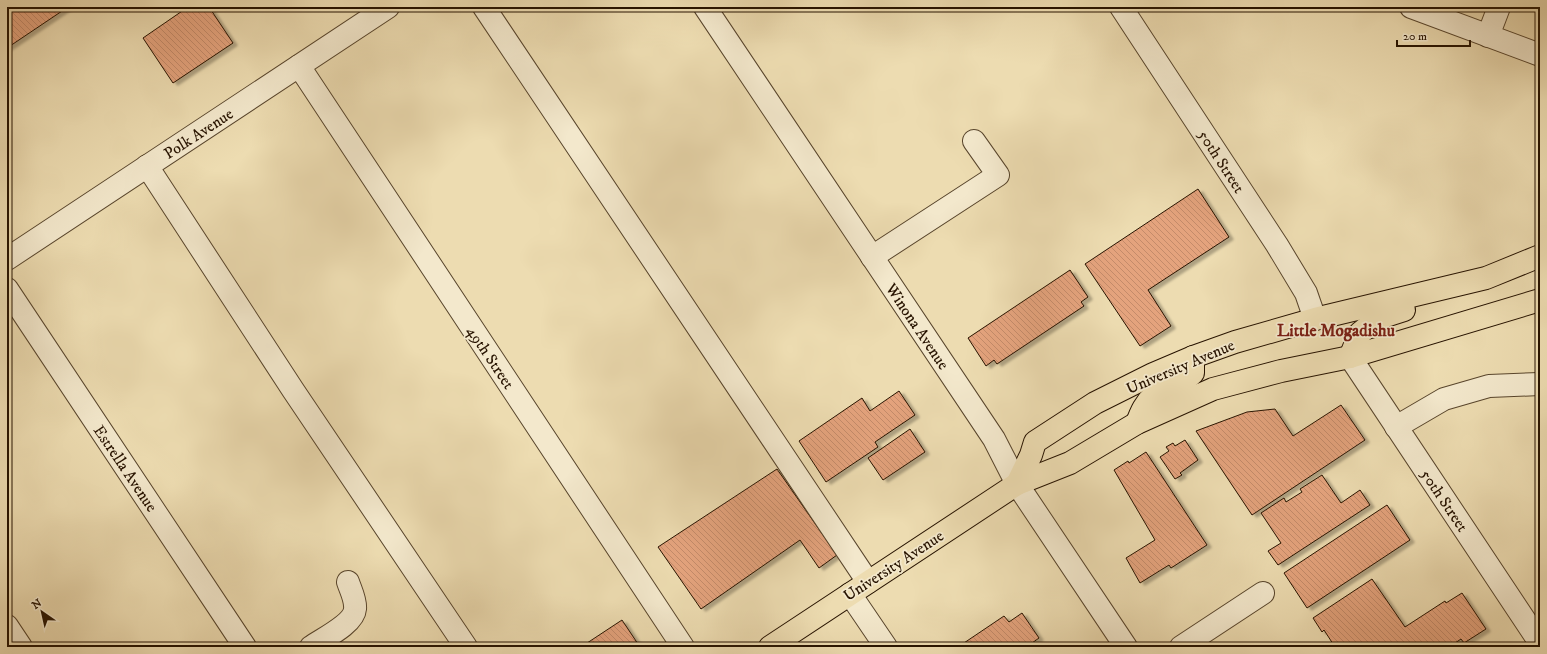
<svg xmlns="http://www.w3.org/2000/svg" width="1547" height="654" viewBox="0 0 1547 654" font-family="'IM FELL DW Pica',serif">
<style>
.building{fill:url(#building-back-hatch);stroke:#271300;filter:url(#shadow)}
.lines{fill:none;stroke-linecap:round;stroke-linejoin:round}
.minor-casing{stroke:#58452c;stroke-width:24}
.major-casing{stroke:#271300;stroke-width:24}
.minor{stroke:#f3e8cc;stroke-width:22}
.major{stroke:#eddcb1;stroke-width:22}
.labels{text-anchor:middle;stroke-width:3.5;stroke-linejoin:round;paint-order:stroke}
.street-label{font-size:16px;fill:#271300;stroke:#f3e8cc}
.neighbourhood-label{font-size:17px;font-weight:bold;fill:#7a1f14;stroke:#f3e8cc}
</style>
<defs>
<pattern id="building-back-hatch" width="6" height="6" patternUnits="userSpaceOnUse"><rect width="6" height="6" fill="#e4a37d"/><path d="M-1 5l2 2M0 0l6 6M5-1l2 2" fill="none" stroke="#c48b6a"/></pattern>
<filter id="shadow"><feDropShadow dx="4.5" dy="2.5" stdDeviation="1" flood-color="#0004"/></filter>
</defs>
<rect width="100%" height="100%" fill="#eddcb1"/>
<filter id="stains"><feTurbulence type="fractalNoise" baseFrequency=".005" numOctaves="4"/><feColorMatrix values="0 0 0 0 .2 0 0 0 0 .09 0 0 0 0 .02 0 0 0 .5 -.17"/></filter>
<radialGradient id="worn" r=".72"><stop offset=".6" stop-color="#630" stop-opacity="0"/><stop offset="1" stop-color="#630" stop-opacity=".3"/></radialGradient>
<!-- building -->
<g class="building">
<polygon points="7,7 68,7 7,48"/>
<polygon points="188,7 209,7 233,43 173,83 143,38"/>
<polygon points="1198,189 1229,237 1148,290 1171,326 1140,346 1085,264"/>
<polygon points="1070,270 1088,297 1081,302 1084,306 997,364 994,360 986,366 968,338"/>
<polygon points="899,391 915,415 875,442 878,447 826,482 799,441 862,398 870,411"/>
<polygon points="1341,405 1365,440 1252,515 1196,431 1247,412 1275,409 1293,436"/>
<polygon points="910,429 925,452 883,480 868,458"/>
<polygon points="1185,440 1198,460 1180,473 1182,475 1175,479 1160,457 1169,451 1166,447 1173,443 1175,446"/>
<polygon points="1146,452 1207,545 1171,568 1169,565 1140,583 1126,558 1155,540 1114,470 1128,461 1129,463"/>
<polygon points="777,469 837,555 819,568 800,540 701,609 658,547"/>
<polygon points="1322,475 1341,503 1360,490 1370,505 1278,565 1268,551 1281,543 1261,513 1284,498 1286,502 1302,492 1300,489"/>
<polygon points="1387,505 1410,540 1307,608 1284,573"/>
<polygon points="1372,579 1405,627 1445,601 1446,603 1462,593 1486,629 1464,643 1461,639 1449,647 1335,647 1324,630 1322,632 1313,618"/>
<polygon points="1022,613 1039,638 1032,643 1034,646 1032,647 958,647 1004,616 1009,622"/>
<polygon points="622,620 640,647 581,647"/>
</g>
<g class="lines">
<defs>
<g id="minor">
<polyline points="484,7 868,582"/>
<polyline points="705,7 994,439 1017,484 1126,647"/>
<polyline points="1121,7 1277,245 1306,293 1315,319"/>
<polyline points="1411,7 1540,55"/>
<polyline points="1488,36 1499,7"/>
<polyline points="299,66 683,647"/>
<polyline points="147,166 293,390 466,647"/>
<polyline points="872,257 998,175 974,141"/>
<polyline points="7,259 388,7"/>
<polyline points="7,289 245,647"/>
<polyline points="1350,357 1540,643"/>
<polyline points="1396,427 1444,399 1489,386 1540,384"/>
<polyline points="850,594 886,647"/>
<polyline points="7,626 21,647"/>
<path d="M311 647C322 639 354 624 355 609 356 600 351 591 348 582"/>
<polyline points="1181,647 1263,593"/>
</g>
<g id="major">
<polyline points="1350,357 1360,333 1379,318 1404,310"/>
<path d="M1137 423C1141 412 1145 403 1154 395 1167 386 1180 387 1193 373V357"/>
<polyline points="1017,484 1031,455 1035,442 1095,403 1153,374 1193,357 1235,342 1315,319 1486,278 1540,256"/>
<polyline points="770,647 1017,484 1070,463 1137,423 1213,389 1281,371 1350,357 1540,300"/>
</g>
</defs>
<!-- minor casing -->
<use href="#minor" class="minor-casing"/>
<!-- major casing -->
<use href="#major" class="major-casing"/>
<!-- minor -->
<use href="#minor" class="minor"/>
<!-- major -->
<use href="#major" class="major"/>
</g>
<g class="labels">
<!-- street labels -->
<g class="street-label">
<text transform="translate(198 133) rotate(-33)" y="6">Polk Avenue</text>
<text transform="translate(1222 161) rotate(57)" y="6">50th Street</text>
<text transform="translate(918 326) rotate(56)" y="6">Winona Avenue</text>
<text transform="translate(491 357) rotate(56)" y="6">49th Street</text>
<text transform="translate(1180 366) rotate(-23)" y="6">University Avenue</text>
<text transform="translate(126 468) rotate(56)" y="6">Estrella Avenue</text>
<text transform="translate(1445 500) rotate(56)" y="6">50th Street</text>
<text transform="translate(893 565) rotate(-33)" y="6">University Avenue</text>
</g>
<!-- neighbourhood labels -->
<g class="neighbourhood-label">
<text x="1336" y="336">Little Mogadishu</text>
</g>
</g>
<!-- margin -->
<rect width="1547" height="654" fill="none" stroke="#eddcb1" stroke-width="24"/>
<rect x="8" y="8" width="1531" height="638" fill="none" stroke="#271300" stroke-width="2"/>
<rect x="12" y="12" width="1523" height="630" fill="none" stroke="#271300"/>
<!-- north arrow -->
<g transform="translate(42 612) rotate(326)" stroke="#f3e8cc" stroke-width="3" paint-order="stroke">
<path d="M0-3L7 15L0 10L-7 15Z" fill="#271300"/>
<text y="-6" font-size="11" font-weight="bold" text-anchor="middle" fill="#271300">N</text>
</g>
<!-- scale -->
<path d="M1397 40v6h73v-6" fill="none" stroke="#271300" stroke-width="2"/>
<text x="1403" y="40" font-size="12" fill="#271300" stroke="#f3e8cc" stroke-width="3" paint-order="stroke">20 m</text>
<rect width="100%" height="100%" filter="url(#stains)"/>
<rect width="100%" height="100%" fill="url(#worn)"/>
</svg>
